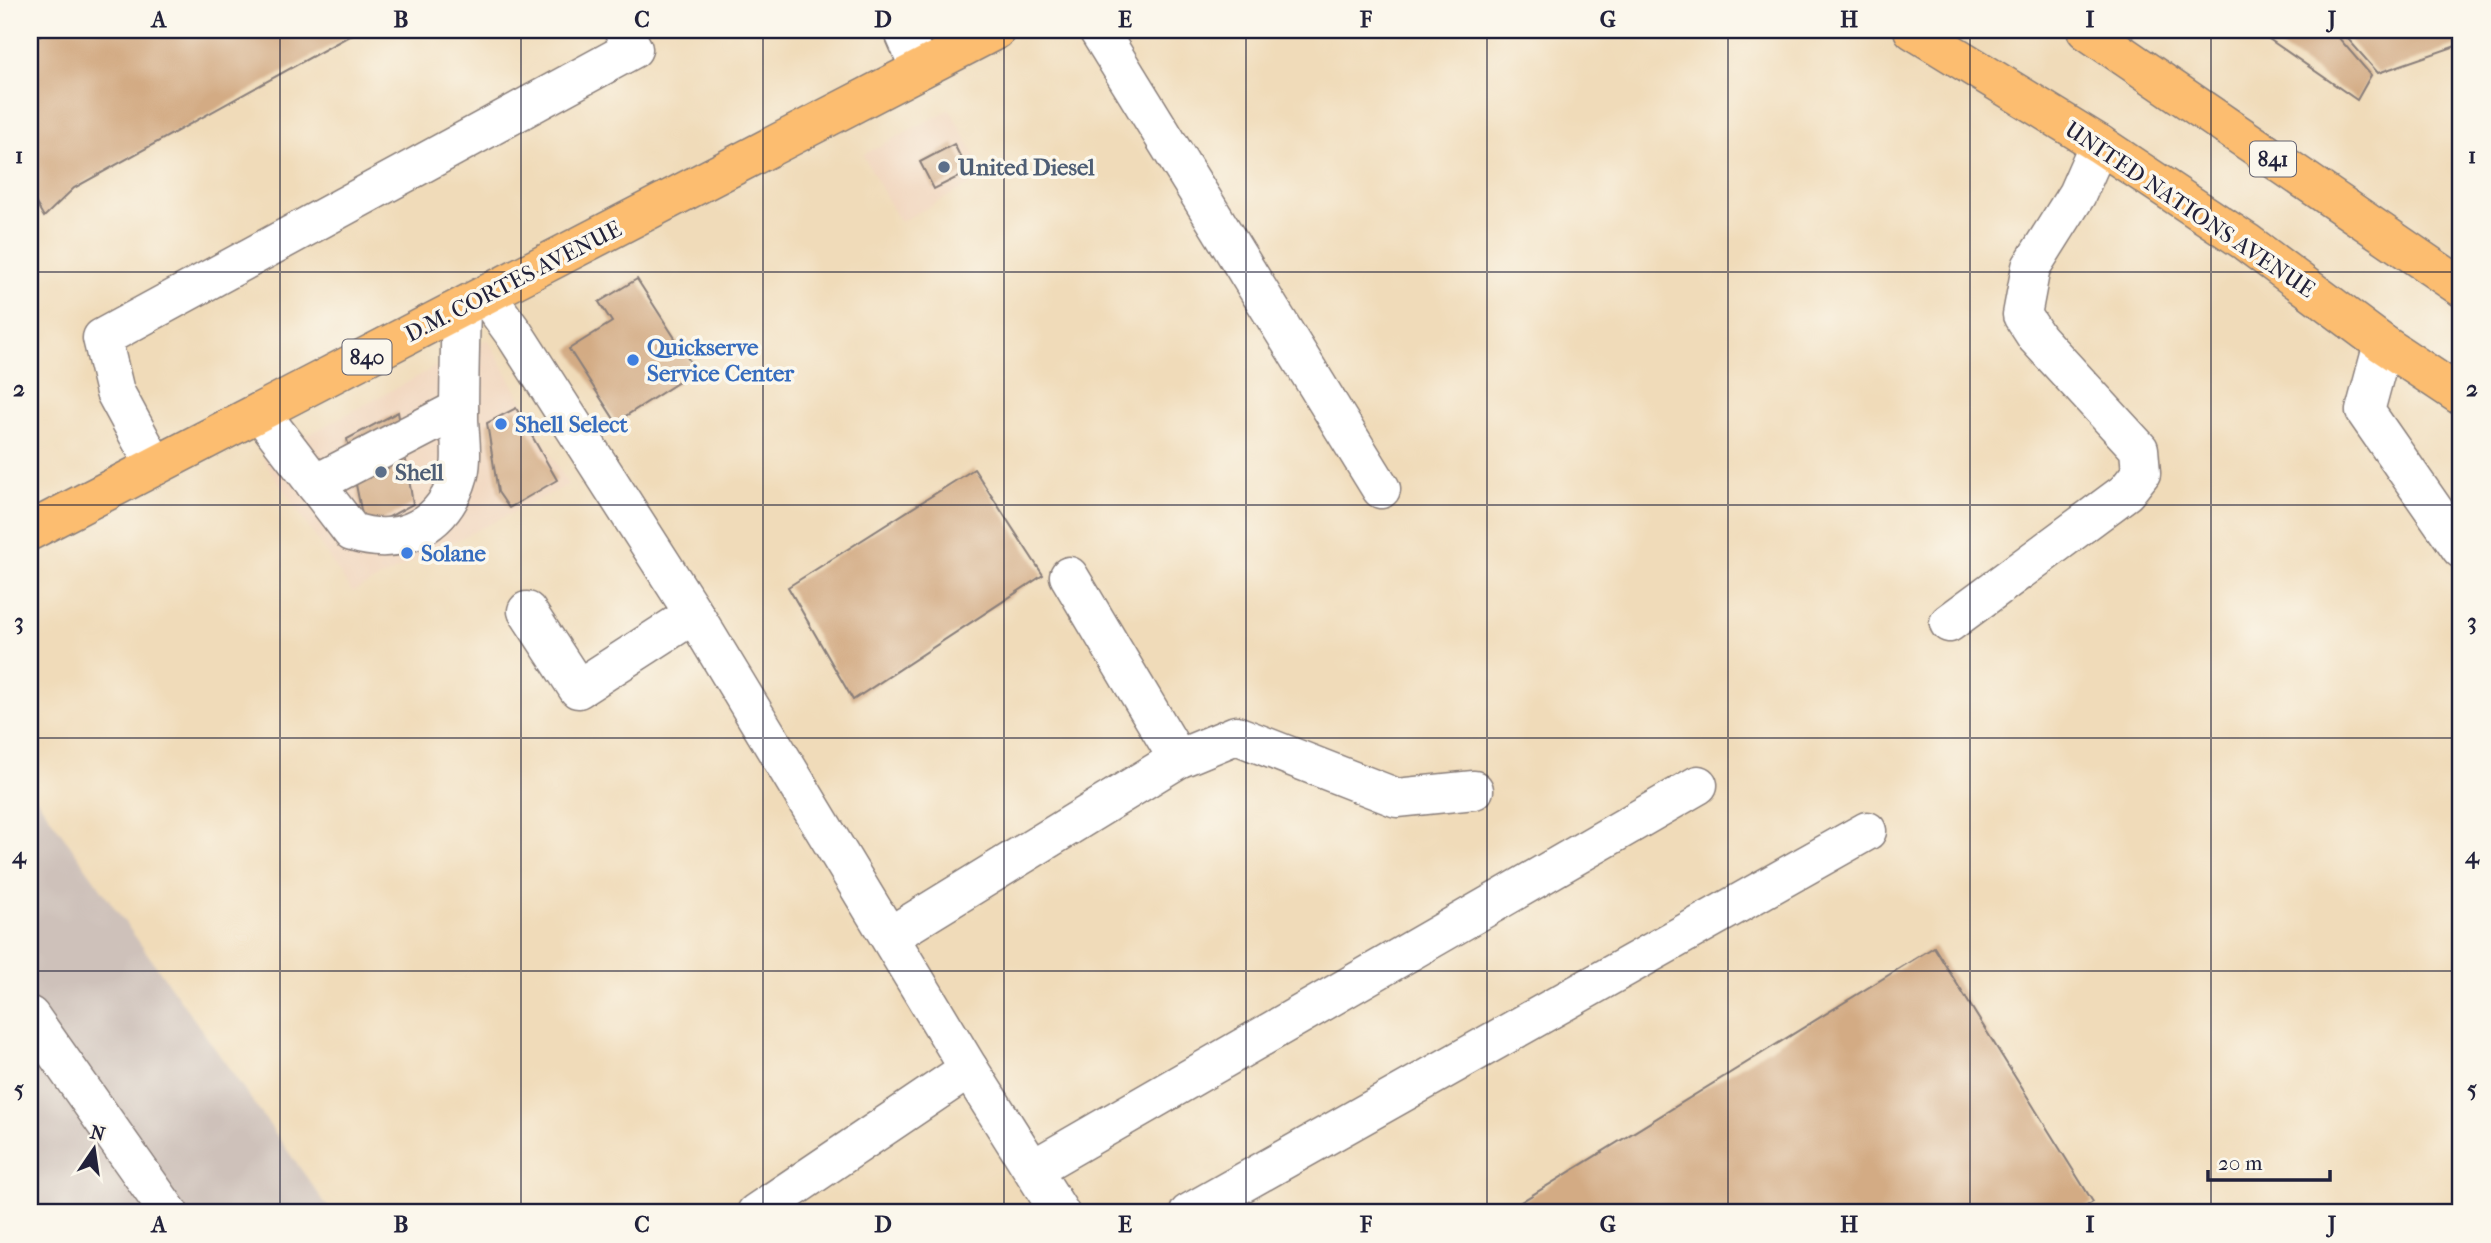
<svg xmlns="http://www.w3.org/2000/svg" width="2491" height="1243" viewBox="0 0 2491 1243" font-family="'IM FELL French Canon',serif">
<style>
.built{fill:#f1d5bd}
.industrial{fill:#cec1ba}
.building{fill:#d3ab84}
.lines{fill:none;stroke-linecap:round;stroke-linejoin:round}
.minor-casing{stroke:#897e7a;stroke-width:41}
.major-casing{stroke:#897e7a;stroke-width:41}
.highway-casing{stroke:#897e7a;stroke-width:41}
.minor{stroke:#fff;stroke-width:38}
.major{stroke:#fcbd6f;stroke-width:38}
.highway{stroke:#fcbd6f;stroke-width:38}
.grid{fill:none;stroke:#22223b;stroke-width:2;stroke-opacity:0.55}
.service-dot{fill:#5c6f8a;stroke:#fbf7ec;stroke-width:2.5}
.shop-dot{fill:#3f7fe0;stroke:#fbf7ec;stroke-width:2.5}
.labels{text-anchor:middle;stroke-width:7;stroke-linejoin:round;paint-order:stroke}
.shield{fill:#fbf7ec;stroke:#636270;stroke-width:2}
.shield-label{font-size:21px;font-weight:bold;fill:#22223b}
.service-label{font-size:23px;font-weight:bold;fill:#4e5e75;stroke:#fbf7ec;text-anchor:start}
.street-label{font-size:23px;fill:#22223b;stroke:#fbf7ec}
.shop-label{font-size:23px;font-weight:bold;fill:#366cbe;stroke:#fbf7ec;text-anchor:start}
.neatline{fill:none;stroke:#22223b;stroke-width:2.5}
.grid-label{font-size:23px;text-anchor:middle;font-weight:bold;fill:#22223b}
</style>
<rect width="100%" height="100%" fill="#fbf7ec"/>
<filter id="ink" filterUnits="userSpaceOnUse"><feTurbulence type="fractalNoise" baseFrequency=".0143" numOctaves="2"/><feDisplacementMap in="SourceGraphic" scale="14" xChannelSelector="R" yChannelSelector="G"/><feConvolveMatrix kernelMatrix="1 2 1 2 8 2 1 2 1" color-interpolation-filters="sRGB"/></filter>
<filter id="wash" filterUnits="userSpaceOnUse"><feTurbulence type="fractalNoise" baseFrequency=".00686" numOctaves="4" result="noise"/><feDisplacementMap in="SourceGraphic" scale="28" xChannelSelector="R" yChannelSelector="G"/><feGaussianBlur stdDeviation="1.57" result="paint"/><feColorMatrix in="noise" values="0 0 0 0 0 0 0 0 0 0 0 0 0 0 0 0 0 1.4 0 .05"/><feComposite in="paint" operator="in"/></filter>
<g filter="url(#wash)">
<rect width="100%" height="100%" fill="#f0dbb9"/>
<!-- built -->
<g class="built">
<polygon points="950,109 986,176 900,222 863,155"/>
<polygon points="488,339 568,485 352,592 263,459"/>
</g>
<!-- industrial -->
<polygon class="industrial" points="30,789 332,1213 30,1213"/>
<g id="blocks">
<!-- building -->
<g class="building">
<polygon points="50,30 360,30 74,188 44,217 30,193 30,41"/>
<polygon points="2262,30 2332,30 2371,75 2357,100 2269,39"/>
<polygon points="2340,30 2461,30 2461,41 2459,45 2378,73"/>
<polygon points="954,144 968,172 934,189 920,162"/>
<polygon points="637,279 696,371 616,422 569,349 612,322 599,302"/>
<polygon points="516,408 557,480 509,508 498,492 487,423"/>
<polygon points="398,412 413,504 365,530 347,439"/>
<polygon points="974,469 1043,575 853,700 788,587"/>
<polygon points="1934,947 2093,1202 2075,1213 1503,1213"/>
</g>
</g>
</g>
<g filter="url(#ink)">
<use href="#blocks" fill-opacity="0" stroke="#897e7a" stroke-width="2"/>
<g class="lines">
<defs>
<g id="minor">
<polyline points="903,30 920,69"/>
<polyline points="1098,30 1381,489"/>
<polyline points="486,295 515,335 694,614 969,1069 1060,1213"/>
<polyline points="2383,344 2365,411 2461,549"/>
<path d="M260 412 352 532C402 548 445 525 459 474 463 458 460 437 459 420 459 383 460 345 461 308"/>
<polyline points="155,466 115,392 102,338 633,49 623,30"/>
<polyline points="315,484 459,409"/>
<polyline points="1069,576 1178,759"/>
<polyline points="527,611 578,689 694,614"/>
<polyline points="1949,623 2126,492 2141,473 2139,449 2037,338 2022,315 2031,267 2077,194 2099,144"/>
<polyline points="890,936 1178,759 1236,735 1397,798 1474,790"/>
<polyline points="30,1016 169,1213"/>
<polyline points="1033,1169 1698,785"/>
<polyline points="756,1213 969,1069"/>
<polyline points="1189,1213 1867,831"/>
</g>
<g id="major">
<polyline points="1913,30 2099,144 2246,242 2383,344 2461,396"/>
<polyline points="2086,30 2461,287"/>
</g>
<polyline id="highway" points="30,531 996,30"/>
</defs>
<!-- minor casing -->
<use href="#minor" class="minor-casing"/>
<!-- major casing -->
<use href="#major" class="major-casing"/>
<!-- highway casing -->
<use href="#highway" class="highway-casing"/>
<!-- minor -->
<use href="#minor" class="minor"/>
<!-- major -->
<use href="#major" class="major"/>
<!-- highway -->
<use href="#highway" class="highway"/>
</g>
</g>
<!-- grid -->
<path class="grid" d="M280 30V1213M521 30V1213M763 30V1213M1004 30V1213M1246 30V1213M1487 30V1213M1728 30V1213M1970 30V1213M2211 30V1213M30 272H2461M30 505H2461M30 738H2461M30 971H2461"/>
<!-- markers -->
<g class="service-dot">
<circle cx="944" cy="167" r="7"/>
<circle cx="381" cy="472" r="7"/>
</g>
<g class="shop-dot">
<circle cx="633" cy="360" r="7"/>
<circle cx="501" cy="424" r="7"/>
<circle cx="407" cy="553" r="7"/>
</g>
<g class="labels">
<!-- shield labels -->
<g class="shield">
<rect x="2250" y="141.5" width="46" height="35" rx="5"/>
<rect x="342.5" y="339.5" width="49" height="35" rx="5"/>
</g>
<g class="shield-label">
<text x="2273" y="166">841</text>
<text x="367" y="364">840</text>
</g>
<!-- service labels -->
<g class="service-label">
<text x="958" y="175">United Diesel</text>
<text x="395" y="480">Shell</text>
</g>
<!-- street labels -->
<g class="street-label">
<text transform="translate(2190 209) rotate(34)" y="8">UNITED NATIONS AVENUE</text>
<text transform="translate(513 281) rotate(-27)" y="8">D.M. CORTES AVENUE</text>
</g>
<!-- shop labels -->
<g class="shop-label">
<text x="647" y="355">Quickserve<tspan x="647" dy="26">Service Center</tspan></text>
<text x="515" y="432">Shell Select</text>
<text x="421" y="561">Solane</text>
</g>
</g>
<!-- margin -->
<rect width="2491" height="1243" fill="none" stroke="#fbf7ec" stroke-width="77"/>
<!-- north arrow -->
<g transform="translate(94 1149) rotate(13)" stroke="#fbf7ec" stroke-width="5" paint-order="stroke">
<path d="M0-5L12 26L0 18L-12 26Z" fill="#22223b"/>
<text y="-10" font-size="19" font-weight="bold" text-anchor="middle" fill="#22223b">N</text>
</g>
<!-- scale -->
<path d="M2208 1170v10h122v-10" fill="none" stroke="#22223b" stroke-width="3.5"/>
<text x="2218" y="1170" font-size="21" fill="#22223b" stroke="#fbf7ec" stroke-width="5" paint-order="stroke">20 m</text>
<rect x="38" y="38" width="2414" height="1166" class="neatline"/>
<g class="grid-label">
<text x="159" y="27">A</text>
<text x="401" y="27">B</text>
<text x="642" y="27">C</text>
<text x="883" y="27">D</text>
<text x="1125" y="27">E</text>
<text x="1366" y="27">F</text>
<text x="1608" y="27">G</text>
<text x="1849" y="27">H</text>
<text x="2090" y="27">I</text>
<text x="2332" y="27">J</text>
<text x="19" y="163">1</text>
<text x="2472" y="163">1</text>
<text x="19" y="396">2</text>
<text x="2472" y="396">2</text>
<text x="19" y="629">3</text>
<text x="2472" y="629">3</text>
<text x="19" y="863">4</text>
<text x="2472" y="863">4</text>
<text x="19" y="1096">5</text>
<text x="2472" y="1096">5</text>
<text x="159" y="1232">A</text>
<text x="401" y="1232">B</text>
<text x="642" y="1232">C</text>
<text x="883" y="1232">D</text>
<text x="1125" y="1232">E</text>
<text x="1366" y="1232">F</text>
<text x="1608" y="1232">G</text>
<text x="1849" y="1232">H</text>
<text x="2090" y="1232">I</text>
<text x="2332" y="1232">J</text>
</g>
</svg>
